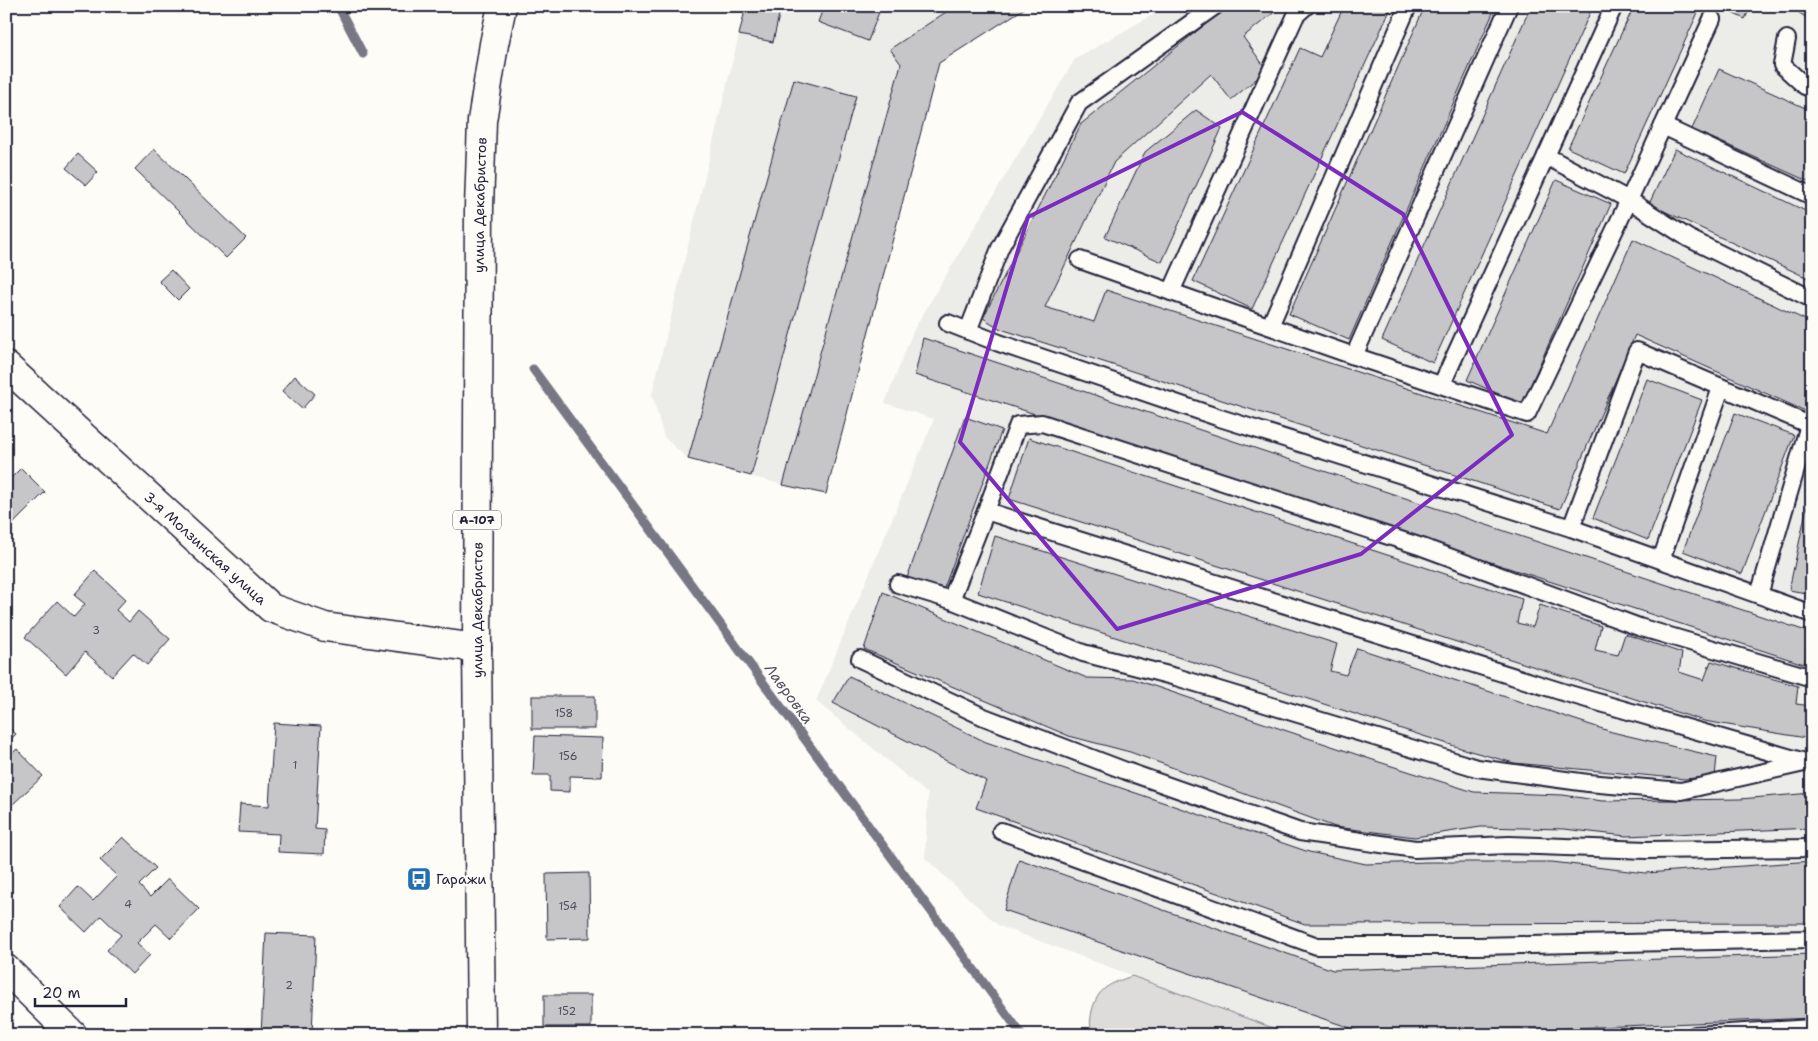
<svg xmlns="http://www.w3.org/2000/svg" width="1818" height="1041" viewBox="0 0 1818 1041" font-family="'Shantell Sans',sans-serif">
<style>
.built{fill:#ecece9}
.green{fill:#dddcdb;stroke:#807f8b}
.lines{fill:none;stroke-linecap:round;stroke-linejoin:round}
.stream{stroke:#787885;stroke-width:9}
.building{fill:#c6c6c8;stroke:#22223b}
.lane-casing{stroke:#22223b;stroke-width:20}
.street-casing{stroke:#22223b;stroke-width:31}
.highway-casing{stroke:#22223b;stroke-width:31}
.lane{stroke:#fdfcf7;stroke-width:16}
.street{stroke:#fdfcf7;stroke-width:28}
.highway{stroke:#fdfcf7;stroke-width:28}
.marked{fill:none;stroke:#7b2cbf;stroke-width:4;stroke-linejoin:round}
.labels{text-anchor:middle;stroke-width:4.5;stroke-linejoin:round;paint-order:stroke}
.number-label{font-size:11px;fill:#4b4b5e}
.shield{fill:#fdfcf7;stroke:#646373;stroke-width:1}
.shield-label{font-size:12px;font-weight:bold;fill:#22223b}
.street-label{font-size:14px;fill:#22223b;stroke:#fdfcf7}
.poi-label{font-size:14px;fill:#22223b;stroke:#fdfcf7;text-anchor:start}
.water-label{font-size:15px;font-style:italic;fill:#545466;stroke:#fdfcf7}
</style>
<rect width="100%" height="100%" fill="#fdfcf7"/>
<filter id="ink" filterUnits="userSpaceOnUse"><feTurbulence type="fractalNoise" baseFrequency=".02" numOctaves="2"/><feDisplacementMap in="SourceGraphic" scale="10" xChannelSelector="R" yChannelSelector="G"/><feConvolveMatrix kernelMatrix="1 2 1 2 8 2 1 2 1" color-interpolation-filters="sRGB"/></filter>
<g filter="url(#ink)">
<!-- built -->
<g class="built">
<polygon points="746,6 1028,6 939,63 826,494 783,485 688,459 664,437 652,395"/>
<polygon points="1168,6 1812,6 1812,1035 1292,1035 999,926 925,858 928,794 816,701 934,419 885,403 914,329 1075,59"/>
</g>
<!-- green -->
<path class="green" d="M1132 976 1292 1035H1092C1090 1025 1090 1020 1092 1011 1098 987 1110 984 1132 976Z"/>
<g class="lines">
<!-- stream -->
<g class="stream">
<polyline points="338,6 363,54"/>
<polyline points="533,369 1022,1035"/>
</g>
</g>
<!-- building -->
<g class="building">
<polygon points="746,6 781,6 773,42 739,35"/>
<polygon points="824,6 864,6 879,12 868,41 818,22"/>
<polygon points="955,6 1028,6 939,63 826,494 783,485 901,64 890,49"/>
<polygon points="1228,6 1282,6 1243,37 1267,70 1231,100 1211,74 1114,162 1045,307 1094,322 1106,290 1547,434 1633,239 1812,323 1812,414 1635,335 1560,509 1001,329 983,318 1081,124"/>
<polygon points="1344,6 1392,6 1252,309 1193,281 1300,48 1320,57"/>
<polygon points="1425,6 1496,6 1349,340 1289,314"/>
<polygon points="1531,6 1593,6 1433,363 1382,340"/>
<polygon points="1634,6 1701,6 1624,174 1568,148"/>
<polygon points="1717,6 1751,6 1745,19"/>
<polygon points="1788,6 1812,6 1812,21"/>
<polygon points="1719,69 1812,111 1812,183 1692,129"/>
<polygon points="794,79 856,96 751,476 688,459"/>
<polygon points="1196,110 1222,128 1162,262 1105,237 1145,152"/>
<polygon points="154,149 246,238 226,258 135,169"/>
<polygon points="1675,149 1812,214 1812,280 1649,204"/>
<polygon points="78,154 98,172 86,185 66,168"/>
<polygon points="1556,180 1611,204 1522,404 1467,380"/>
<polygon points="171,270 189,289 178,300 159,281"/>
<polygon points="923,338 1812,633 1804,664 915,375"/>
<polygon points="295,376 315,394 302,409 282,391"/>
<polygon points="1647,379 1702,400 1648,540 1593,518"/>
<polygon points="1735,413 1794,435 1742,574 1683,551"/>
<polygon points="965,417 1002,430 943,591 907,578"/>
<polygon points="1029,438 1522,599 1517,623 1533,627 1540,605 1601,626 1595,650 1618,655 1625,634 1682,653 1679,672 1704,680 1711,661 1798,686 1796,704 1812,706 1812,739 1704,721 1009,499"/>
<polygon points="21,468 45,492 6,531 6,483"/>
<polygon points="1812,483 1812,594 1789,590"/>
<polygon points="995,536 1337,644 1330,671 1346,675 1357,648 1612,732 1717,757 1715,776 1685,779 1514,763 1470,751 978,593"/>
<polygon points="95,571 126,599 116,610 129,622 138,611 170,639 147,665 133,653 112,676 85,652 66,674 25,637 57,601 74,617 85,604 74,595"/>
<polygon points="883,592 1087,678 1133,679 1379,762 1474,792 1563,795 1602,801 1740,799 1812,793 1812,828 1626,836 1564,829 1481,827 1415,837 1335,827 1130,752 1069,736 864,649"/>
<polygon points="849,676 986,742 1309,852 1366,864 1427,862 1552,862 1646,873 1812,861 1812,923 1305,924 976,808 986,781 833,703"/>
<rect x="532" y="696" width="63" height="33"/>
<polygon points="274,723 321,726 315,829 325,830 324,854 278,852 279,834 238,832 240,804 269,806"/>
<polygon points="6,724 16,734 6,744"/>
<polygon points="535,736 603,738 602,777 570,776 570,792 550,791 550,775 533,775"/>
<polygon points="17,749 43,776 13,804 6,797 6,759"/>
<polygon points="123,837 156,868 139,885 150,897 168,879 199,909 171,938 156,924 137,943 150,955 132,974 107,950 121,935 101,916 86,932 60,907 78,887 93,901 117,876 100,860"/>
<polygon points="1019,859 1333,970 1812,954 1812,1018 1407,1035 1371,1035 1004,910"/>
<polygon points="589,873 590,938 547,939 546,874"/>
<polygon points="266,933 316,935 312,1035 261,1035"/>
<rect x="544" y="995" width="47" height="32"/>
</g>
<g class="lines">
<defs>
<g id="lane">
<polyline points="1614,6 1546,156 1629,200 1688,238 1812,299"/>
<polyline points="1787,39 1782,65 1805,86 1812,89"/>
<polyline points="1663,126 1812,196"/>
<polyline points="1080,260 1354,356 1527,414 1629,200 1712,19"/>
<polyline points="1171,292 1296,15 1306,6"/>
<polyline points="948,323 999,343 1220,418 1571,528 1812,614"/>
<polyline points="1270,326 1408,6"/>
<polyline points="968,331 1000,248 1079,103 1215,6"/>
<polyline points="1354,356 1509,6"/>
<polyline points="1442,384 1546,156"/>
<polyline points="986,511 1018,425 1042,423 1422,547 1639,627 1812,678"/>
<polyline points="1571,528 1637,351 1812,426"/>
<polyline points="1661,560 1721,388"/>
<polyline points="898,584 951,600 1083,653 1176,677 1477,768 1588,783 1681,791 1804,763"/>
<polyline points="1759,595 1809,425"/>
<polyline points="951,600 986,511 1566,693 1812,764"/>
<polyline points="860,659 984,717 1126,771 1300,832 1415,849 1509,845 1647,850 1812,848"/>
<polyline points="1001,831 1317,946 1477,946 1812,939"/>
<polyline points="1695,1035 1812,1028"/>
</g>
<g id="street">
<path id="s1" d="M6 366 271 608 325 627 477 648"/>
<polyline points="6,969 73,1035"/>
</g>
<g id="highway">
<path id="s2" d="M481 1035 477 648 479 207 482 121 494 44 502 6"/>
</g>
</defs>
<!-- lane casing -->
<use href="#lane" class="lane-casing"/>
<!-- street casing -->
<use href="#street" class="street-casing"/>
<!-- highway casing -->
<use href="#highway" class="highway-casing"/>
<!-- lane -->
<use href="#lane" class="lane"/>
<!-- street -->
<use href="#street" class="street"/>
<!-- highway -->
<use href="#highway" class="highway"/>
</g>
</g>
<!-- marked area -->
<path class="marked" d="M1242 112 1403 214 1512 435 1361 554 1117 629 960 442 1028 217Z"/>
<!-- icons -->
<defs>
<symbol id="bus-square" viewBox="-11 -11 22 22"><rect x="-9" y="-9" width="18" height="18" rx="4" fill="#1f6fb2" stroke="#fdfcf7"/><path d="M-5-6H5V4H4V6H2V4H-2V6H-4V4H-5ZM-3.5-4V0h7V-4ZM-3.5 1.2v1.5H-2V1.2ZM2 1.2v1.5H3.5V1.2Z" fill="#fff"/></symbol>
</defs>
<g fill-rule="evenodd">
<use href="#bus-square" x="405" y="865" width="28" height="28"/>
</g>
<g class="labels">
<!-- number labels -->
<g class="number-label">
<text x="96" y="634">3</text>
<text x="564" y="717">158</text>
<text x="568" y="760">156</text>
<text x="295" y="769">1</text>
<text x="128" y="908">4</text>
<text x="568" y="910">154</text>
<text x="289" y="989">2</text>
<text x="567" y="1015">152</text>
</g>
<!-- shield labels -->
<rect class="shield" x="453" y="510.5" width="48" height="19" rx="4"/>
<g class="shield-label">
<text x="477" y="524">А-107</text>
</g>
<!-- street labels -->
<g class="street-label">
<text dy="5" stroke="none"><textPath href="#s2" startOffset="830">улица Декабристов</textPath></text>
<text dy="5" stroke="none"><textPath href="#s1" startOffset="270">3-я Молзинская улица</textPath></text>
<text dy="5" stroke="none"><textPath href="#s2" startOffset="425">улица Декабристов</textPath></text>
</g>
<!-- poi labels -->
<g class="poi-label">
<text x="436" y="884">Гаражи</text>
</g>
<!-- water labels -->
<g class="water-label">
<text transform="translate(789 694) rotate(54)" y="5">Лавровка</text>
</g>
</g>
<!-- margin -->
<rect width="1818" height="1041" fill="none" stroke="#fdfcf7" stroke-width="25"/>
<rect x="12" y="12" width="1793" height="1016" fill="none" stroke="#22223b" stroke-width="2" filter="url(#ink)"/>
<!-- scale -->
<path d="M35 998v8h91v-8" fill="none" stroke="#22223b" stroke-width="2.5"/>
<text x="42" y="998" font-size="15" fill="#22223b" stroke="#fdfcf7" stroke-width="4" paint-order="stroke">20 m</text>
</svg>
